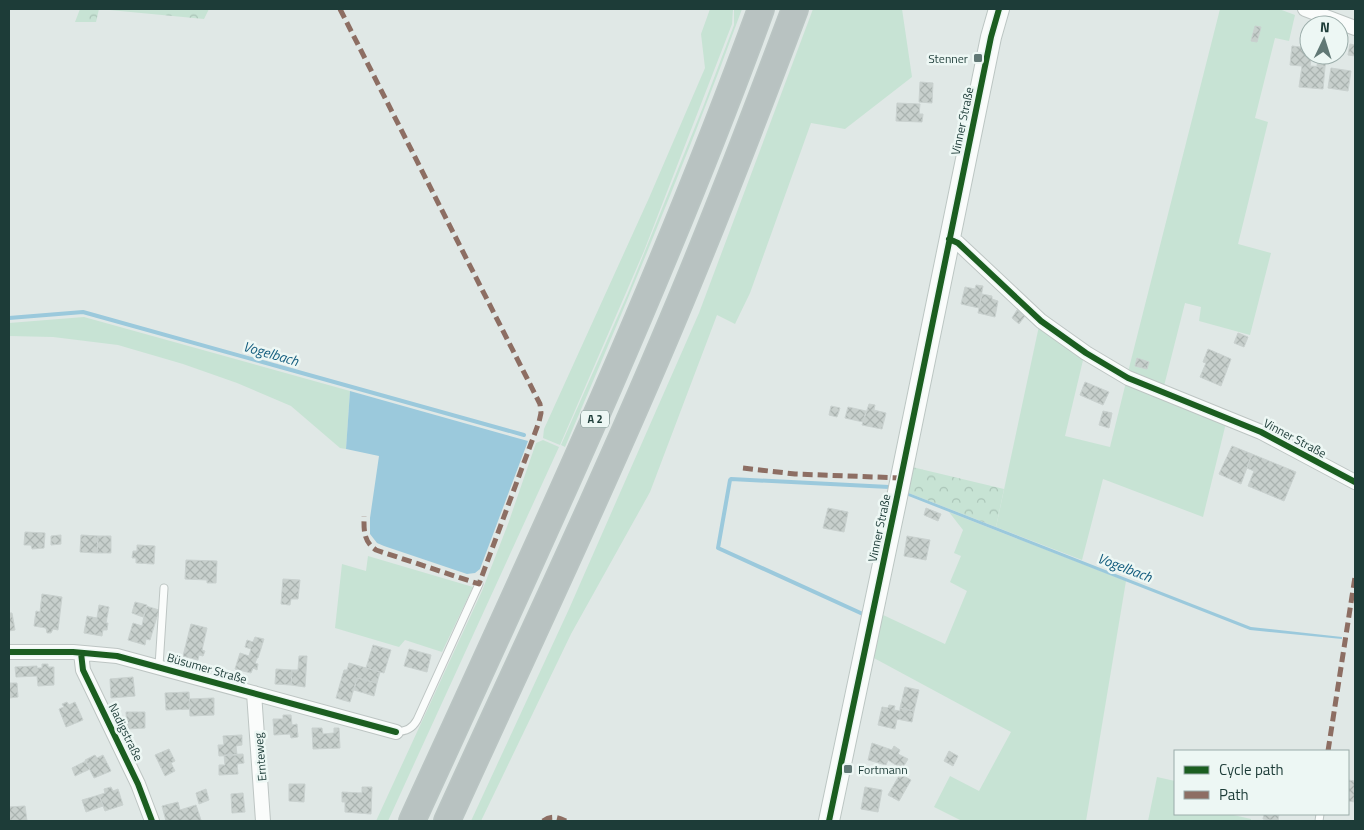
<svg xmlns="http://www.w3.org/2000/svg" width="1364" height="830" font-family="'Titillium Web',sans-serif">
	<defs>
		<pattern id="forest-crowns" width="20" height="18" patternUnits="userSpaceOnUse" patternTransform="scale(1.25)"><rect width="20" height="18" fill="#c7e3d4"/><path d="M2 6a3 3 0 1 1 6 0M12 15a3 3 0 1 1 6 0" fill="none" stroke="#aac4b7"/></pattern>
		<pattern id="building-cross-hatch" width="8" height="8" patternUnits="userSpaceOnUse" patternTransform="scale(1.25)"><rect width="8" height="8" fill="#c7cfcc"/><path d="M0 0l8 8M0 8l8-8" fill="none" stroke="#aab3b0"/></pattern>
	</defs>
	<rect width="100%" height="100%" fill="#e0e8e6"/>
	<path fill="#c7e3d4" d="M710,9H733L732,24L644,251L560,445L543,438L544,429L649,198L705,68L701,34Z
		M734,9H742C688,157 627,302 565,447L561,445L628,293L703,107L734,25Z
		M813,9H902L912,77L845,129L811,123L750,293L735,324L717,315L650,492L571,634L481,821H471L569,609L699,313Z
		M1220,9H1279L1295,15L1289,41L1275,38L1255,118L1268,122L1238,244L1271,253L1250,335L1199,321L1201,307L1185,303L1164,386L1128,372Z
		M84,317L350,391L346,449L340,448L291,406L237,383L183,364L118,345L53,337L9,336V323Z
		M1039,326L1084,356L1065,436L1110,447L1126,382L1226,423L1203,517L1103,479L1082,560L996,527Z
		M543,440L559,447L388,821H376L482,591L508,524L536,443Z
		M949,512L1126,581L1086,821H962L934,807L950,776L979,791L1011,732L872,657L881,614L945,644L967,591L950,582L961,556L954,553L963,530Z
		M368,556L473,587L442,652L405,640L399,647L335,628L342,564L366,571Z
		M1157,777L1175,781V814H1229L1251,819V821H1148Z"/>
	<path fill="url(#forest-crowns)" d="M80,9H209L204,19L99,9L96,22H75Z
		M912,467L1004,489L996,527L906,492Z"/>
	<path fill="#9bc9dc" d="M350,391L528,441L480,569L475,573L467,574L384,546L377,543L370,534V518L379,456L346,449Z
		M906,492L1251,627L1342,637V639L1250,630L906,495Z"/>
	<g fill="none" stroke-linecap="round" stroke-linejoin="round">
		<path stroke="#9bc9dc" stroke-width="4" d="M9,318L83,312L524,435
			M731,479L889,487
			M730,480L718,548L865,615"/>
	</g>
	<path fill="url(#building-cross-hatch)" stroke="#c9d1cf" d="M1255,26L1261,27L1257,42L1251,41Z
		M1350,44L1355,45V56L1348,55Z
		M1292,46L1309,48V55H1312L1310,66L1325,67L1323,89L1299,87L1302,66L1290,65Z
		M1318,59L1326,60L1325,67L1317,66Z
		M1331,68L1351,71L1348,91L1328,88Z
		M920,82L933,83L932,103L919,102Z
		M897,103L920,104L919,114H923L922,122L896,121Z
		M976,285L983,286L979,308L961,304L965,287L975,289Z
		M982,294L992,296V299L998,301L995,317L978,313Z
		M1017,310L1025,316L1019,324L1012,318Z
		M1238,333L1248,337L1244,347L1234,343Z
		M1208,349L1231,359L1221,386L1200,377L1206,363L1203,362Z
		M1137,358L1149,362L1147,369L1135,366Z
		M1085,382L1109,392L1103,405L1080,395Z
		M869,404L875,405L874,410L886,413L882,429L862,425Z
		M831,406L840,408L837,417L829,415Z
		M848,407L866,411L863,422L845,418Z
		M1103,411L1112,413L1109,428L1099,425Z
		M1232,446L1252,454L1241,484L1219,474Z
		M1252,454L1296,472L1284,501L1248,486L1254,471L1247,468Z
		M828,508L848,512L844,532L823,528Z
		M926,508L941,514L938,521L924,515Z
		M25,532L45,533L44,548L32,549L31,545H24Z
		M61,535V544L51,545V536Z
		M81,535L98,536L97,553L80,552Z
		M98,536H111V553H97Z
		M907,536L930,540L926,560L904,556Z
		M137,545L155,546L154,564L136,563V558H132L133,551H137Z
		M186,560L217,561L216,583H207V580L185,579Z
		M283,579L300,580L298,599H291L290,605L281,604Z
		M42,594L62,597L58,630L53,629L51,633H47L46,628L34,626L36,611L40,612Z
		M135,602L147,605L143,617L132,613Z
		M99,605L109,607L106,623H108L107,630H103L102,636L84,633L87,616L97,618Z
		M146,606L159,610L150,640L146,639L145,645L128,640L133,623L142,626Z
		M9,613H12L15,630L9,631Z
		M191,624L207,628L202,650L205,651L203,656L199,655L198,660L183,656Z
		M255,637L264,639L258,658H257L255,663L258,664L257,670L253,668L251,673L235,669L240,653L249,656L251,649L245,647L247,640L253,642Z
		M373,645L391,650L384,673L366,668Z
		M409,649L431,655L427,672L404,666Z
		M299,656H307L305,687L291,685L292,670H298Z
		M349,663L380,672L377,683L357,678L350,702L336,698L344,670H347Z
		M42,664H48V667H54V685L38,686L37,676L16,677L15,667L37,666V668H42Z
		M276,669L292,670L291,685L275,684Z
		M133,677L135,696L111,698L110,679Z
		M357,678L377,683L374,696L354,690Z
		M9,683H17L18,697L9,698Z
		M905,687L919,690L914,711L900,708Z
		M189,692L190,709L166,710L165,693Z
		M214,698V715L190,716L189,699Z
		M67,702L69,705L75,702L83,720L66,727L59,709L64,707L62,704Z
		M889,705L895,706L894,710L900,711V708L914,711L912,722L897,719L895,729L878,725L882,707L888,708Z
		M126,712H145V728L127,729Z
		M283,715H291L292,725L297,724L298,737L291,738L290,734L274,735L273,719H283Z
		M312,728H322L323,734L334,733V728H339L340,748L313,749Z
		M242,735V745L236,746L237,755L219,756L218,745H224L223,736Z
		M872,743L892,750L894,746L900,750L898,754L908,759L902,769L888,760L886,765L868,760Z
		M169,749L175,761L171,763L175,771L165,776L155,755Z
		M949,751L958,756L953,766L944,761Z
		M243,754L244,763L237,764L238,774L219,775V765H225L224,755Z
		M95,755L97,758L103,755L111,771L94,778L85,760Z
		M86,761L90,769L75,776L72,768Z
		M900,774L911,780L899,801L888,795Z
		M1348,780L1355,781V802L1348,801Z
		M289,784H305L304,802L289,801Z
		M111,787L113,791L118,789L123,805L105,811L99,795L105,793L104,789Z
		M362,787H372L371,814L345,812V802H342V792L362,793Z
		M865,787L882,790L878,812L861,809Z
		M206,789L209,800L199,804L196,793Z
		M243,793L245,812L232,813L231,794Z
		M99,795L103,806L86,812L82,800Z
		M178,802L180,810L196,805L201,820L196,821H166L162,806Z
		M25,806L27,821H10L9,807Z
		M1264,814H1279L1278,821L1263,819Z"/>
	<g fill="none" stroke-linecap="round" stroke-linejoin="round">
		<defs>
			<path id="lane" d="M159,666L164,588
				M396,732C406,731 412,729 417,720L479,584
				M1319,821L1320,814"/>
			<path id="street" d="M1305,9L1355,28
				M949,239L958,243L1041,321L1086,353L1128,378L1261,432L1355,482
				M9,652H73L117,656L396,732
				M81,653L83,670L138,784L152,821
				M254,693L263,821"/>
			<path id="secondary" d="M829,821L896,502L991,37L999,9"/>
			<path id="highway" d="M412,821C535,553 660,286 761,9
				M447,821C523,654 602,488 673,319C716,217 756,113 795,9"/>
		</defs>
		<use href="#lane" stroke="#bdc5c3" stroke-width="9"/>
		<use href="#street" stroke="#bdc5c3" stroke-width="16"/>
		<use href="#secondary" stroke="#bcc6c3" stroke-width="22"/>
		<use href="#highway" stroke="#bac5c3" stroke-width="28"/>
		<use href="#lane" stroke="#fafcfb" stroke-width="7"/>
		<use href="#street" stroke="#fafcfb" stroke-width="14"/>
		<use href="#secondary" stroke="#fafcfb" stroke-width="20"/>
		<use href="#highway" stroke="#b8c2c1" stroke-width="25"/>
		<path stroke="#8d6e63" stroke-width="5" stroke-dasharray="10 5" stroke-linecap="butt" d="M340,9L540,404L541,413L539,422L479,584L376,550C363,541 364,530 364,516
			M743,468L795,474L901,478
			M1328,751L1355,577
			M543,821C551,815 557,817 566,821"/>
		<defs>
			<path id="cycleway" d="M949,239L958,243L1041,321L1086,353L1128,378L1261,432L1355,482
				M9,652H73L117,656L396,732
				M81,653L83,670L138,784L152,821
				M829,821L896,502L991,37L999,9"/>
		</defs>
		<use href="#cycleway" stroke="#edf7f4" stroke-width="9"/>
		<use href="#cycleway" stroke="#1b5e20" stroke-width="6"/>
	</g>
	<g fill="#617875" stroke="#edf7f4" stroke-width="2">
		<rect x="973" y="53" width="10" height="10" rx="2.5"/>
		<rect x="843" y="764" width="10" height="10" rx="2.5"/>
	</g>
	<g text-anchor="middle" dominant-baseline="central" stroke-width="5" stroke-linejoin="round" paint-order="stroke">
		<rect fill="#edf7f4" stroke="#5b7470" stroke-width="1" x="581" y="410.5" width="28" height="17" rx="4"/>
		<g font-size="11" font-weight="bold" fill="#1d3c38">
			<text x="595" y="419">A 2</text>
		</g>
		<g font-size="12" fill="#1d3c38" stroke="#edf7f4" text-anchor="end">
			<text x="968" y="58">Stenner</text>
			<text x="858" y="769" text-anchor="start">Fortmann</text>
		</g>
		<g font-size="12" fill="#1d3c38" stroke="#edf7f4">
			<text transform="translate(962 121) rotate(-78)">Vinner Straße</text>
			<text transform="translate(1295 438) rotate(28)">Vinner Straße</text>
			<text transform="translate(879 528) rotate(-78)">Vinner Straße</text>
			<text transform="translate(207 668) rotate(16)">Büsumer Straße</text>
			<text transform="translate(126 732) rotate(64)">Nadigstraße</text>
			<text transform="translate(260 757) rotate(-95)">Ernteweg</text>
		</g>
		<g font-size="14" font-style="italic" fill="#115b7d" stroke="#edf7f4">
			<text transform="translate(271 353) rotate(16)">Vogelbach</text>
			<text transform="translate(1125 567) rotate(21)">Vogelbach</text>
		</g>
	</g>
	<rect width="1364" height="830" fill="none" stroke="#1d3c38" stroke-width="20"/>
	<rect x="1174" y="750" width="175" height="65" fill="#edf7f4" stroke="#9aaca9"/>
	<rect x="1184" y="766" width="25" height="8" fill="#1b5e20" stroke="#9aaca9"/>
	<text x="1219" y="775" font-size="15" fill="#1d3c38">Cycle path</text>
	<rect x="1184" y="791" width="25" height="8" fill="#8d6e63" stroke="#9aaca9"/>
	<text x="1219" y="800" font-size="15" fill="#1d3c38">Path</text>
	<g transform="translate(1324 40) rotate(4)"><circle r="24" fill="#edf7f4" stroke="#9aaca9"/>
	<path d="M0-4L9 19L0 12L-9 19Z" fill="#617875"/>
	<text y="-8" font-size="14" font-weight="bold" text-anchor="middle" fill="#1d3c38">N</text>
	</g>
</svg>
